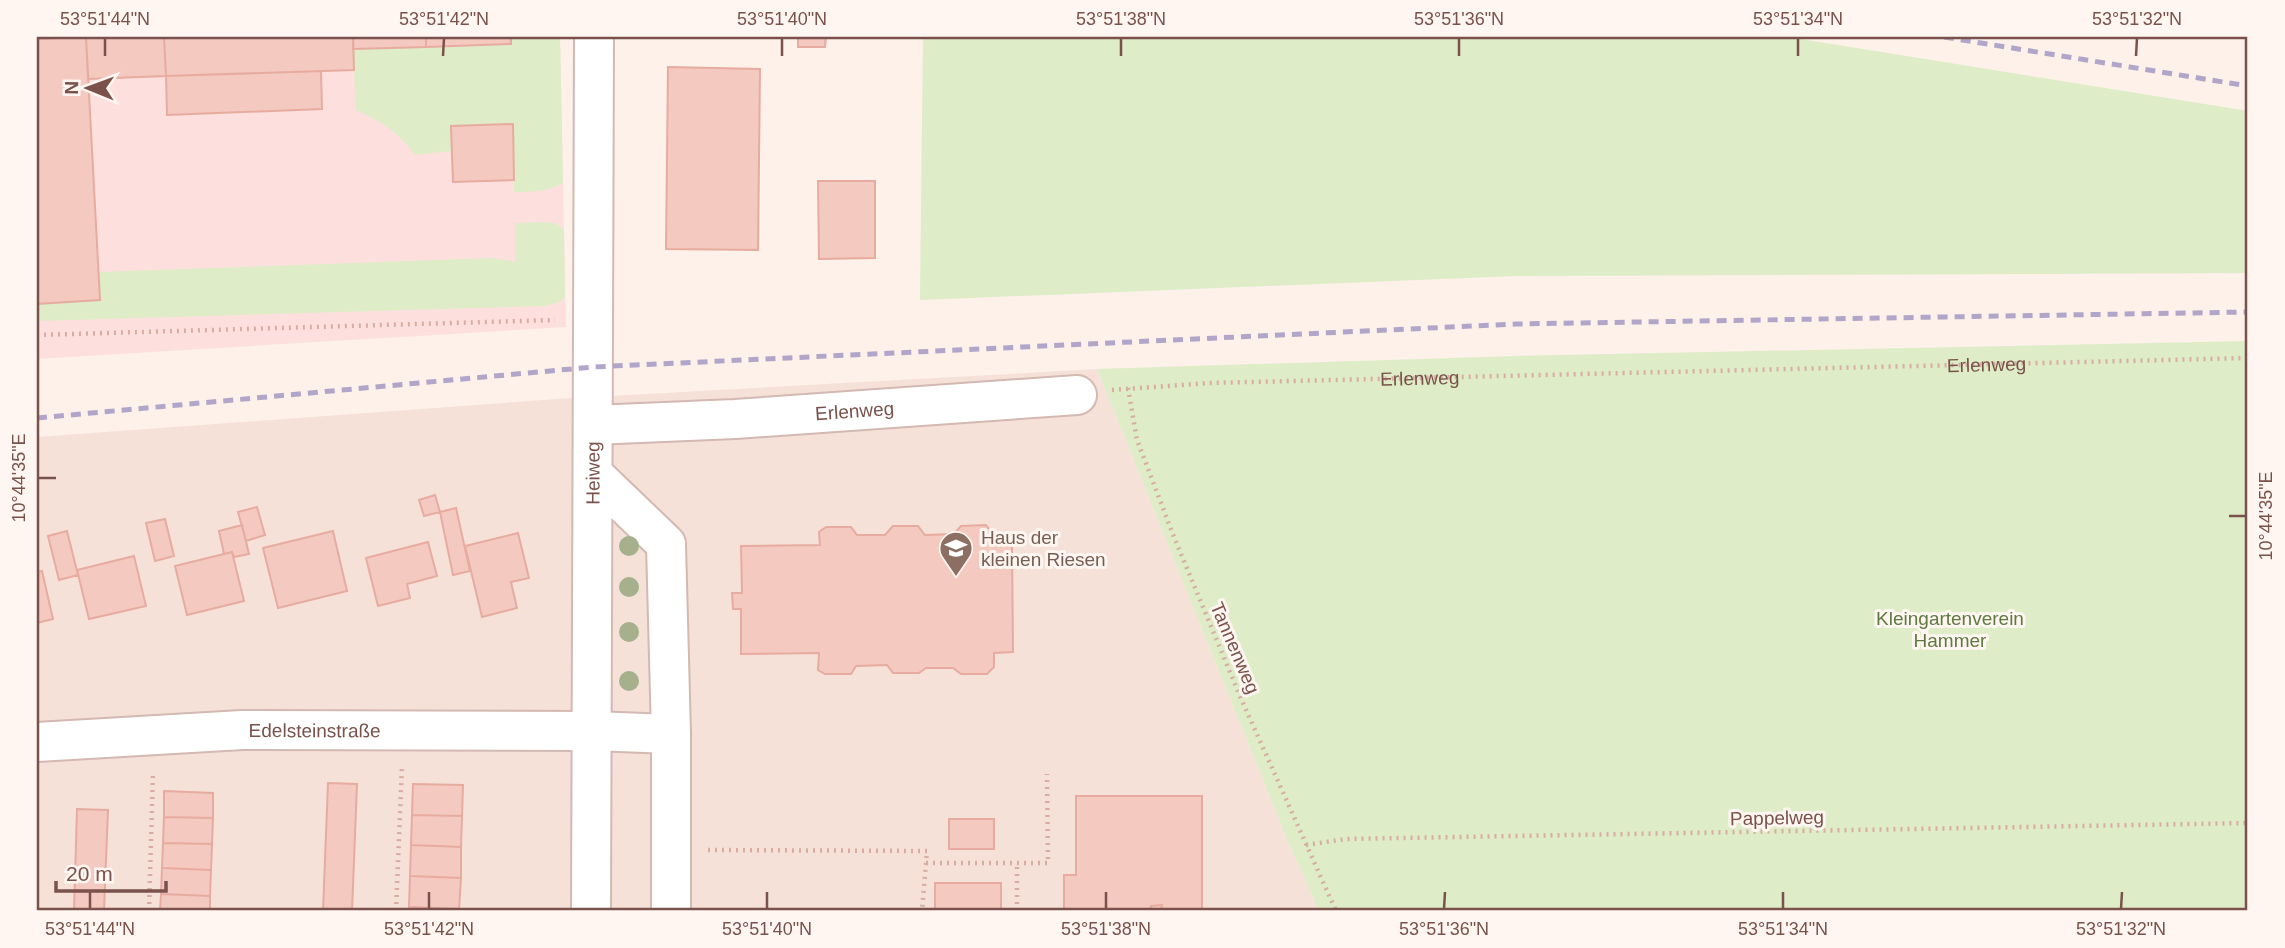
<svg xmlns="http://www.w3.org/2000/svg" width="2285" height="948" font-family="Helvetica,sans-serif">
	<rect width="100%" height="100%" fill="#fdf1ea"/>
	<path fill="#f5e1d8" d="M1097,369L1288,842L1319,911H37V437L557,399Z"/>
	<path fill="#fde0de" d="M37,37H560L566,327L37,359Z"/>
	<path fill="#deecc7" d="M511,37H560L563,183C547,192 532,192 514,192L512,124L451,126V151L415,155C397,131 382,122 356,110L353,49L511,44Z
		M923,37H1788L2248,111V273L1516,276L920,300Z
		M539,222L555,223L564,230L565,297L559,302L546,306L37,321V304L100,300L99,272L493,258L515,262V223Z
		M2248,341V911H1319L1288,842L1097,369L1516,356Z"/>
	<path fill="#f4c9c0" stroke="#e7aba0" stroke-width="2" d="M86,37L100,300L37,304V39Z
		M86,37H164L166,76L88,79Z
		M164,37H353L354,70L166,76Z
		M353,37H426V47L353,49Z
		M426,37H511V44L426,47Z
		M798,37H826L825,47H798Z
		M668,67L760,69L758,250L666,249Z
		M321,71L322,109L167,115L166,76Z
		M513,124L514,180L453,182L451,126Z
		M818,181H875V258L819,259Z
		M435,495L440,512L424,516L419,500Z
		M257,507L265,535L246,541L238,512Z
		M456,508L470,571L453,575L440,512Z
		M165,519L174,556L155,561L146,523Z
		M242,525L249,554L234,557L232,552L224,554L219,531Z
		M986,525L993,534V546H1012L1013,652L994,653V667L987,674H961L953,668H926L919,673H893L887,665L856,666L851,674H825L818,670L819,653L741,654V609H733L732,593H742L741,546L820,545L819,532L826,527H851L857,535H885L893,526H918L925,535L954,534L961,526Z
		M67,531L78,575L59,580L48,536Z
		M333,531L347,591L278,608L263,548Z
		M518,533L529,578L511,582L517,608L482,617L465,546Z
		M428,542L437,576L407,584L410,598L378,606L366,558Z
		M232,552L244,601L187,615L175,566Z
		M134,556L146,606L89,619L77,570Z
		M42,571L53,619L37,623V572Z
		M328,783L357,784L352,911H323Z
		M413,784L463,785L462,816L412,815Z
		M164,791L213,793V818L164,817Z
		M1076,796H1202V911H1161L1162,905L1151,906L1150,911H1064V875H1076Z
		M77,809L108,810L104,911H74Z
		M412,815L462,816L461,847L411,845Z
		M164,817L213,818L212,844L163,843Z
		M949,819H994V849H949Z
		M163,843L212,844L211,870L162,868Z
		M411,845L461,847V878L410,876Z
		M162,868L211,870L210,896L161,894Z
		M410,876L461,878L459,909L409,907Z
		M935,883H1001V911H935Z
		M161,894L210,896V911H160Z
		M1162,905L1161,911H1150L1151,906Z
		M409,907L459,909V911H409Z"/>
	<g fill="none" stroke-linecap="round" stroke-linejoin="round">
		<defs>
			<g id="minor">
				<path id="s2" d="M593,425L735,419L1077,395"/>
				<path d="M593,474L666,544L671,734"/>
				<path id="s3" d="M37,742L242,730L593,731L671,734V911"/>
				<path id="s4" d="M591,911L594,37"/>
			</g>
		</defs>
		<use href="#minor" stroke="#d3b9b1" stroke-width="42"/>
		<g stroke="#d9aca3" stroke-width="4.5" stroke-dasharray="2 5" stroke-linecap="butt">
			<path d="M37,335L555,320"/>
			<path d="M1128,388L1137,440L1174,537L1239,694L1336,911"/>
			<path id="s1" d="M1112,390L1208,383L2248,358"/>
			<path d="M1306,845L1346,839L2248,823"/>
			<path d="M708,850L927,851L922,911"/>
			<path d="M926,863H1048L1047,774"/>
			<path d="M149,911L153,772"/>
			<path d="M396,911L402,766"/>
			<path d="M1017,911V864"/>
		</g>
		<use href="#minor" stroke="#fff" stroke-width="38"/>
		<path stroke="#b1a6c9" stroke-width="5" stroke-dasharray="10 7" stroke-linecap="butt" d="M1944,37L2248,86
			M37,418L593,367L1516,324L2248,312"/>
	</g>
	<g fill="#a6b08c">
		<circle cx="629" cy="546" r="10"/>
		<circle cx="629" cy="587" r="10"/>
		<circle cx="629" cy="632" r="10"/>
		<circle cx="629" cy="681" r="10"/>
	</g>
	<path fill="none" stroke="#7a524b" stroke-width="2.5" d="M105,56V38M443,56L444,38M782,56V38M1121,56V38M1459,56V38M1798,56V38M2136,56L2137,38M38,478H56M2229,516H2246M90,909V892M429,909V892M767,909V892M1106,909V892M1444,909L1445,892M1783,909V892M2121,909L2122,892"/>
	<defs>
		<symbol id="school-pin" viewBox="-11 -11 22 30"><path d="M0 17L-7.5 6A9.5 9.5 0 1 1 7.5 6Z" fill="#8d6e63" stroke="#fff6f1"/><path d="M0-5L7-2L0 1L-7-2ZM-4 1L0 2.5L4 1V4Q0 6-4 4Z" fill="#fff"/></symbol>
	</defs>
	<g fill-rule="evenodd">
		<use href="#school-pin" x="937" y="529" width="38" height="52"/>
	</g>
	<g text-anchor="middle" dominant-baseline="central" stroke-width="6" stroke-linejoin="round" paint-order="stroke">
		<g font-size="19" fill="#7a524b" stroke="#fff6f1">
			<text stroke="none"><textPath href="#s1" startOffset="875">Erlenweg</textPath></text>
			<text stroke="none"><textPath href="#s1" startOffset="308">Erlenweg</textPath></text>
			<text stroke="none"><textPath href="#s2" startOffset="262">Erlenweg</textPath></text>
			<text stroke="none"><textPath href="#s4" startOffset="438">Heiweg</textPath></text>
			<text transform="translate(1235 648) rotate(67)">Tannenweg</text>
			<text stroke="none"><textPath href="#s3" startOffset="278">Edelsteinstraße</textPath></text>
			<text transform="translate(1777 818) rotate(-1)">Pappelweg</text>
		</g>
		<g font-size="19" fill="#785e54" stroke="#fff6f1" text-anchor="start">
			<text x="981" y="537">Haus der<tspan x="981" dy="22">kleinen Riesen</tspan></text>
		</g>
		<g font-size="19" fill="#5e7a40" stroke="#fff6f1">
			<text x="1950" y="618">Kleingartenverein<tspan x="1950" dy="22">Hammer</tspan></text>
		</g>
	</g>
	<rect width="2285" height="948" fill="none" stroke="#fff6f1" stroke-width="77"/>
	<g transform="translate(88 88) rotate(271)" stroke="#fff6f1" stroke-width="5" paint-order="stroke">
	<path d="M0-5L12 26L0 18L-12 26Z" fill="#7a524b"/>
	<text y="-10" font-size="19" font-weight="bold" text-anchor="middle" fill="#7a524b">N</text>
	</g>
	<path d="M56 881v10h110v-10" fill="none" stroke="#7a524b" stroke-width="3.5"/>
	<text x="66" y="881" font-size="21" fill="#7a524b" stroke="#fff6f1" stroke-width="5" paint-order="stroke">20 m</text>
	<rect x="38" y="38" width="2208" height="871" fill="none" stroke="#7a524b" stroke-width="2.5"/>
	<g font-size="18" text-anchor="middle" fill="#7a524b">
		<text x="105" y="25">53°51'44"N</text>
		<text x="444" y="25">53°51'42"N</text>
		<text x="782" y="25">53°51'40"N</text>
		<text x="1121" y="25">53°51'38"N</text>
		<text x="1459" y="25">53°51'36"N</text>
		<text x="1798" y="25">53°51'34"N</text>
		<text x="2137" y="25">53°51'32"N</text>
		<text transform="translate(19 478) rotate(-90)" y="6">10°44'35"E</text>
		<text transform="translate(2266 516) rotate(-90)" y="6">10°44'35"E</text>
		<text x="90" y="935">53°51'44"N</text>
		<text x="429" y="935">53°51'42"N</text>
		<text x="767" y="935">53°51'40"N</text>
		<text x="1106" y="935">53°51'38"N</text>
		<text x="1444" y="935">53°51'36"N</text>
		<text x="1783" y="935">53°51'34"N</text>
		<text x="2121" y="935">53°51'32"N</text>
	</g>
</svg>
